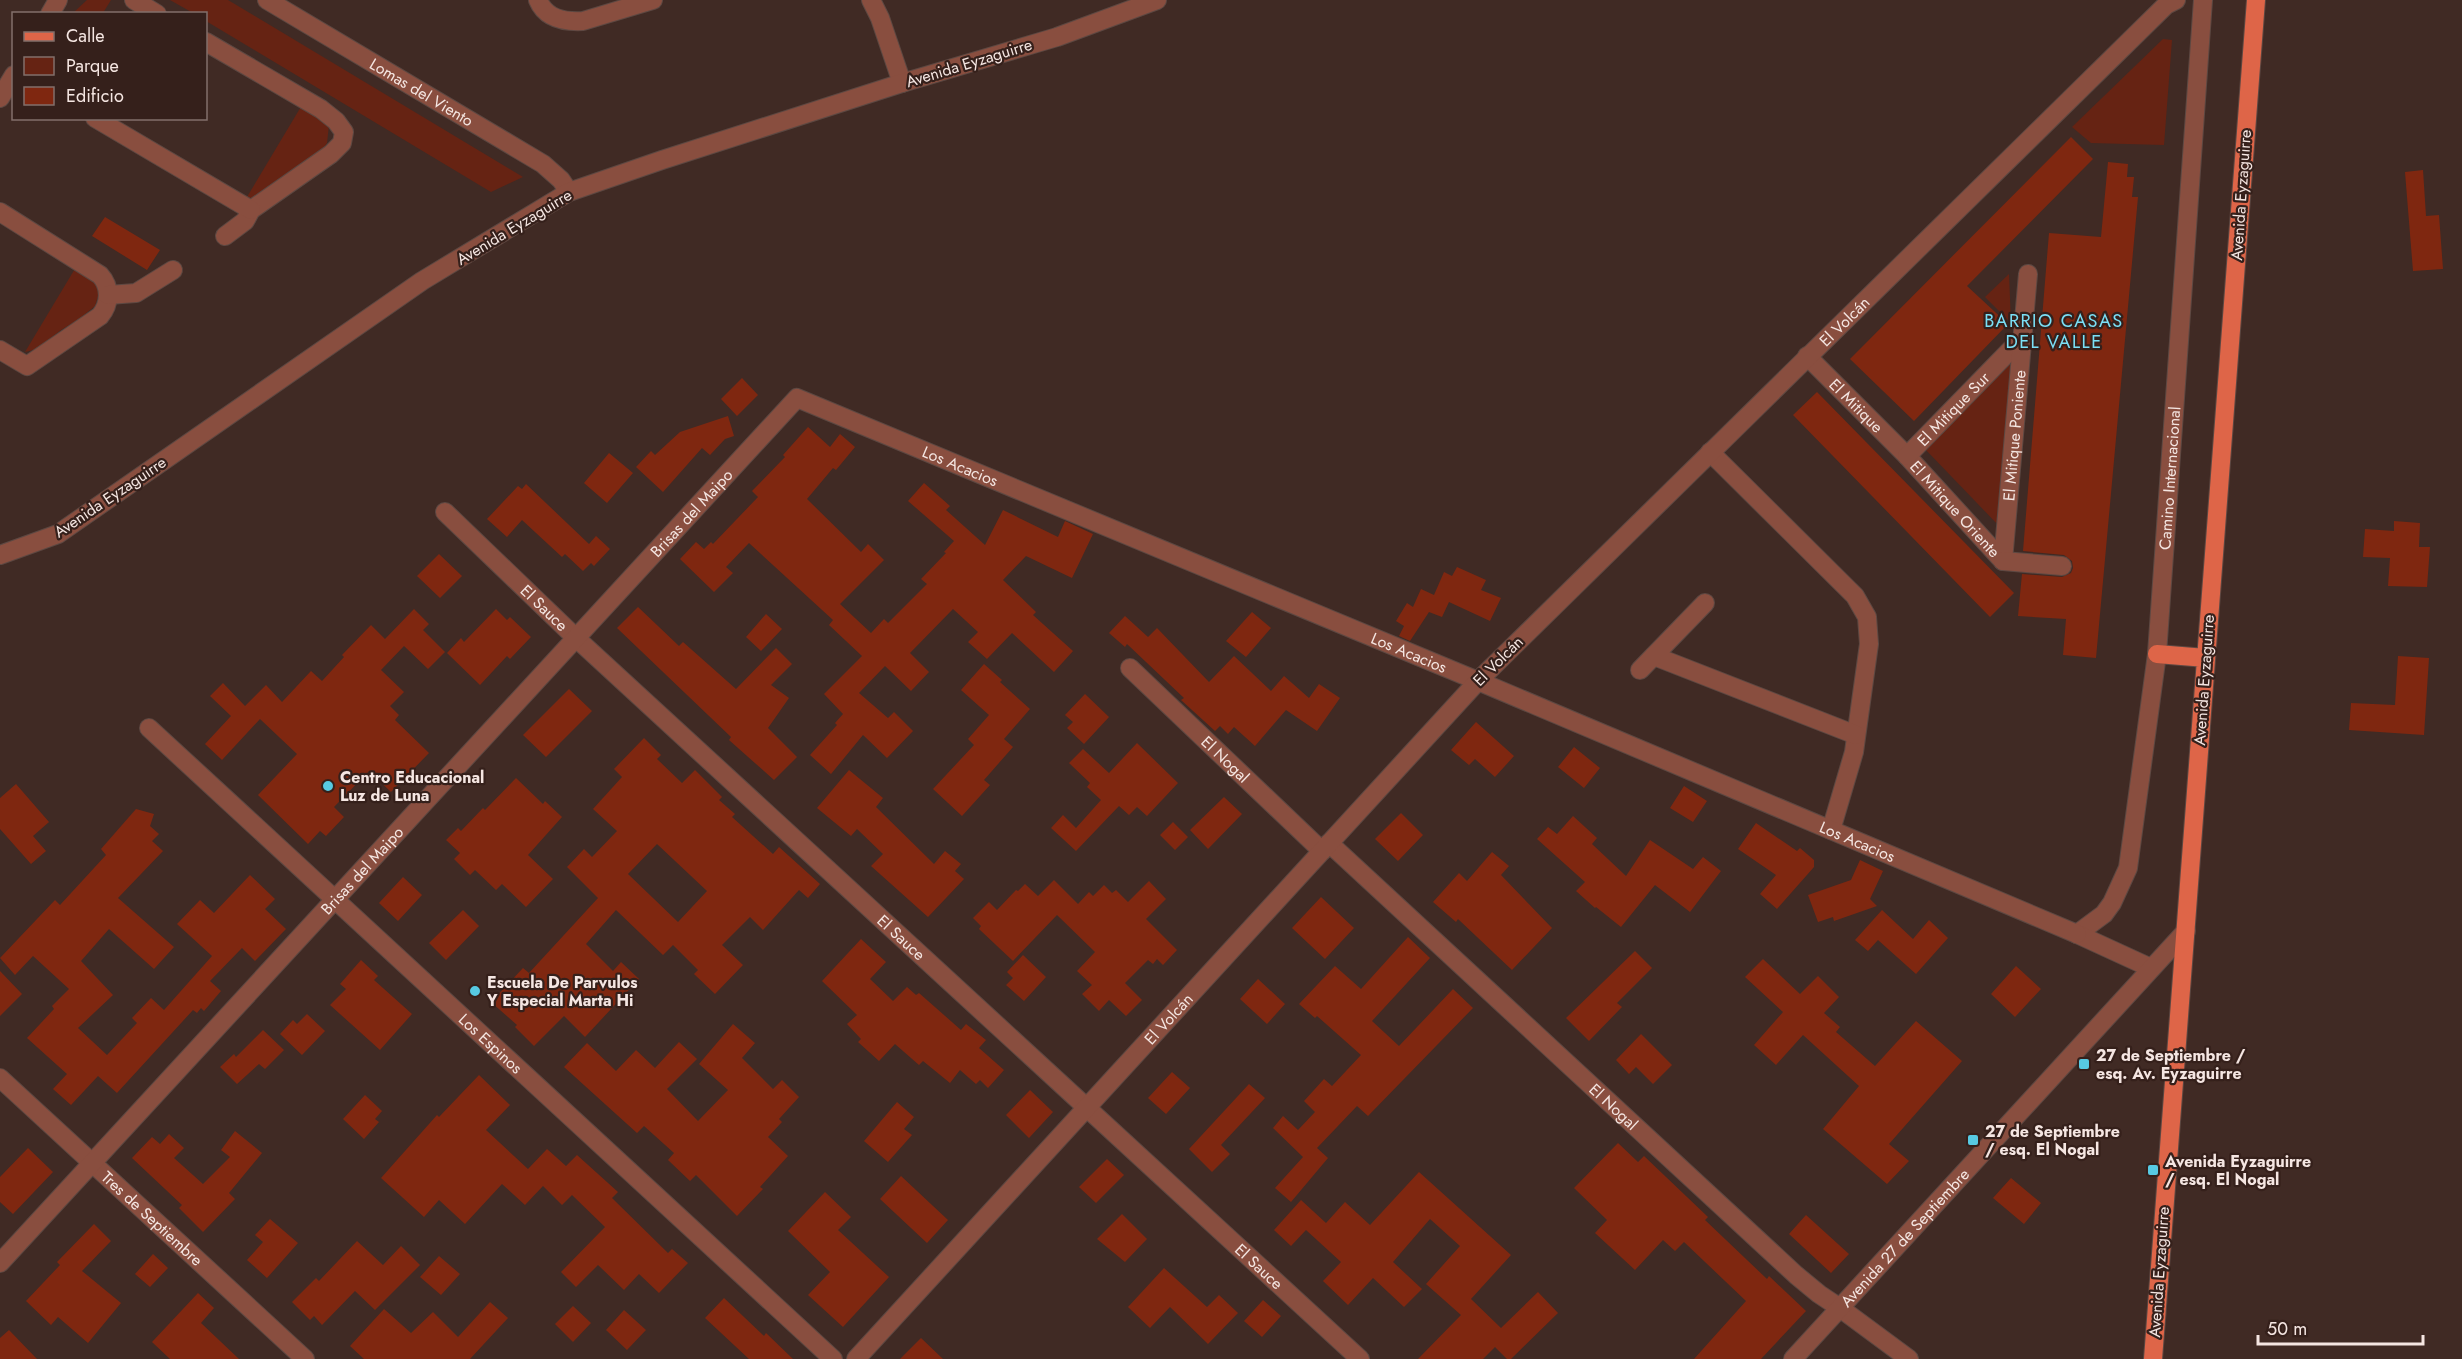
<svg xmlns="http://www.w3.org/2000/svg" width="2462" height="1359" font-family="Jost,sans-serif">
	<rect width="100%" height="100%" fill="#402a24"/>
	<path fill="#662313" d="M87,0H111L103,13H73Z
		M170,0H228L523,177L491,192L206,21V14L193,13Z
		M2163,39L2172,40L2164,145L2091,143L2072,127Z
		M302,105L329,125L327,143L323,149L253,199L247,197Z
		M76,267L91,277L100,290L95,306L78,320L61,330L37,349L25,352Z
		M2009,274L2011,323L1985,297Z
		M2015,358L2001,528L1925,449Z"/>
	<path fill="#7f2710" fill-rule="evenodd" d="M2071,137L2093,159L1967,286L2008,324L1914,421L1850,359Z
		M2108,162L2128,164L2127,177H2134L2132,197H2138L2096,658L2063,655L2066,619L2018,616L2022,574L2062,577L2071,573L2073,568L2072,561L2064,555L2023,551L2049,233L2101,237Z
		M2423,170L2426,216L2439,215L2443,269L2413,271L2405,172Z
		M105,217L160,250L147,270L92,236Z
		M742,378L758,395L737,416L721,399Z
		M1817,392L2014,593L1990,617L1793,415Z
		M728,416L734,436L725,439L710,455L702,448L663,492L636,467L651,451L655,455L680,432Z
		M808,427L830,447L840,434L855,447L836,470L833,468L807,499L861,552L868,544L884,560L840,604L871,633L884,619L888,623L927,584L921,579L946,553L944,552L954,541L908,501L924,483L950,506L946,510L985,545L1003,510L1058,537L1065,521L1093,534L1072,578L1026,556L1003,580L1036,612L1033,615L1073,651L1054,672L1012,633L987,659L968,642L978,632L953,609L910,653L929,672L911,691L885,666L859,693L888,718L894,712L913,731L887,758L863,735L831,774L810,755L837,725L835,723L843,714L824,694L862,656L829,625L833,620L749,543L726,567L733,573L714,592L680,559L696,542L704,549L711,542L713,544L758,497L752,491L785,457L783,455Z
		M609,453L633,473L607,503L584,483Z
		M526,484L589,544L596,536L610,549L594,566L591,563L583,571L565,554L562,557L522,520L507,537L487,519L518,486L522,489Z
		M2394,521L2420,523L2419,547H2430L2427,587L2388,586L2390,558L2363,557L2365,529L2394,531Z
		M439,554L462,576L440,598L417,576Z
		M1457,567L1486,580L1481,590L1501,598L1490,621L1449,602L1442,617L1429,612L1410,641L1399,636L1404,626L1396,621L1407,603L1413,607L1421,589L1434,595L1444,572L1452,576Z
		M638,607L679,646L683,642L736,689L776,648L792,664L771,685L789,698L768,728L797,757L774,780L729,740L731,737L617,628Z
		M414,609L429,624L423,630L445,652L428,669L404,646L381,670L404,692L390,706L399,715L395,720L429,753L391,792L369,771L334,807L344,817L326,836L320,831L308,844L258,795L297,754L260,719L222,760L205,744L231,716L210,696L223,683L245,706L266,685L282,702L311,671L322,681L344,657L342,655L371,625L385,639Z
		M496,609L507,620L510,617L531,637L510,659L507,656L480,685L447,653L461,638L464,642Z
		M1252,612L1271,628L1246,657L1226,641Z
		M766,614L782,629L761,651L746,637Z
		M1125,616L1148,637L1157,628L1209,682L1234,656L1271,691L1284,676L1309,698L1319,684L1340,698L1317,731L1286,710L1255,746L1234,727L1228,734L1220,726L1215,731L1181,700L1184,698L1127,644L1125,647L1109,633Z
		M2398,656L2429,658L2424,735L2349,730L2351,703L2395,705Z
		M984,664L1002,680L1000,682L1030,709L1004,739L1013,747L984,780L990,785L962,816L933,789L974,745L968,739L989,715L961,690Z
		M569,689L592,711L546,757L523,735Z
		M1085,694L1109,717L1084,744L1067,728L1073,722L1065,715Z
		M1476,722L1514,756L1495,777L1475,759L1469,765L1451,750Z
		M644,738L661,755L657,759L682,783L695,770L722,797L719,800L735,814L732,817L773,854L779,847L820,884L808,898L799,890L763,930L750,917L722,945L743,965L715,994L694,974L698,970L673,945L663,955L616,910L586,944L613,971L621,962L639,979L585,1037L564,1016L534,1046L515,1027L517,1025L491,1002L523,968L529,973L598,898L567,867L584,849L592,857L617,831L593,809L622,777L614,769ZM657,844L707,891L678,922L628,874Z
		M1137,743L1178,783L1147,816L1137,807L1129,815L1119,806L1076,851L1051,828L1063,815L1076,828L1101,800L1087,787L1090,783L1069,763L1083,749L1109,773Z
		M1574,747L1600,768L1584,788L1558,767Z
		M849,770L883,798L876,807L934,864L945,851L961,864L955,871L964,879L928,917L871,866L883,854L857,829L851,836L817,808Z
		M516,778L543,804L545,801L562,817L528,855L553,879L526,907L502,884L496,890L475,870L470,875L454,859L460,853L446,840L458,828L461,831L483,808L485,810Z
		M16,784L49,822L33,836L46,851L31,864L0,829V798Z
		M1684,786L1707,801L1693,822L1670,808Z
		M1224,797L1242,814L1208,849L1190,830Z
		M136,809L154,814L150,826L159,834L152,841L163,851L118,898L174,947L154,969L109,929L81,961L113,995L78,1028L107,1055L137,1023L132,1018L151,998L164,1010L212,956L177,924L200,900L214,913L250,875L275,899L265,909L286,929L255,961L242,948L210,981L221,991L204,1011L201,1008L197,1013L193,1010L117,1093L98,1076L71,1105L53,1089L67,1074L27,1038L54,1009L52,1006L69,989L33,956L15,975L0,958L55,900L60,905L106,855L101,849Z
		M1401,813L1423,835L1398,861L1375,839Z
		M1573,816L1597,838L1592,844L1626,876L1650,840L1693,869L1703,857L1721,871L1690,912L1655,885L1621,927L1596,907L1595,908L1576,891L1585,882L1537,839L1548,827L1557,834Z
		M1173,822L1188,837L1175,850L1160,835Z
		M1756,823L1797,851L1800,848L1814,860V867L1777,909L1760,894L1776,875L1738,849Z
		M1492,852L1509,866L1501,875L1552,928L1512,970L1458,919L1456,922L1433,902L1459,873L1467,881Z
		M1860,860L1883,871L1870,899L1877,906L1834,921L1833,917L1818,922L1808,895L1851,880Z
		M403,877L422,895L398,921L379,903Z
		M1054,880L1078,904L1089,892L1093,896L1104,885L1112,893L1116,890L1128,902L1149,881L1166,899L1146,919L1177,950L1163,965L1157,959L1153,964L1148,960L1125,983L1142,1000L1126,1016L1109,1000L1099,1011L1082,994L1092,985L1077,971L1095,952L1057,915L1013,961L979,929L981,926L973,918L989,902L997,910L1016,890L1018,891L1025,884L1038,896Z
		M1321,897L1354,928L1325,959L1292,928Z
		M463,910L479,926L446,960L429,943Z
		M1882,910L1913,939L1929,920L1948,938L1916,974L1878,940L1868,951L1855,940Z
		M1408,937L1430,958L1372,1021L1399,1046L1453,989L1473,1008L1368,1116L1357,1106L1317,1148L1328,1158L1291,1202L1275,1188L1303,1157L1273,1128L1283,1116L1298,1130L1315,1112L1304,1101L1324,1079L1332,1086L1361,1055L1317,1016L1315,1018L1299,1004L1335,966L1361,989Z
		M861,939L886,962L870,979L893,1001L907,987L916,995L919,993L961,1030L966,1024L986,1040L979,1048L1004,1070L988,1088L980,1080L976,1084L960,1070L950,1083L923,1061L919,1065L895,1044L879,1061L858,1042L861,1039L847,1024L857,1015L822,981Z
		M1635,951L1652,968L1617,1003L1622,1007L1589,1041L1566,1018Z
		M1023,955L1046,977L1024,1001L1006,985L1013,978L1007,972Z
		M1763,959L1800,994L1818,976L1839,997L1824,1013L1840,1027L1836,1032L1875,1066L1916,1021L1962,1061L1889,1144L1909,1161L1887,1184L1823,1129L1859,1086L1803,1035L1776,1065L1754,1045L1783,1012L1745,977Z
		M361,960L378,976L374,980L412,1014L380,1050L330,1005L346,989L340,984Z
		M2016,966L2041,989L2015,1017L1991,994Z
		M0,971L22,994L0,1016Z
		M1258,979L1285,1004L1267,1024L1240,999Z
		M307,1014L325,1031L302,1055L280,1034L293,1020L297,1024Z
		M733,1024L755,1043L742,1058L773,1089L782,1080L799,1097L779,1119L782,1122L768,1137L788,1156L760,1187L763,1189L737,1216L696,1175L690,1181L668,1160L674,1153L644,1126L637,1133L564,1067L587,1043L616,1071L636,1050L655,1068L679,1042L697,1059L667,1089L698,1121L728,1090L699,1064Z
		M263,1030L284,1050L265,1069L259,1064L237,1084L220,1067L234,1054L236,1057Z
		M1641,1034L1672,1065L1653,1084L1636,1067L1629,1074L1616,1060Z
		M1172,1072L1190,1088L1166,1114L1148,1098Z
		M479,1075L510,1105L486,1130L528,1169L547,1149L566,1166L577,1155L618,1192L612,1198L668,1253L672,1249L688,1263L659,1293L639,1274L624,1290L598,1265L576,1287L561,1272L605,1227L572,1195L562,1205L543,1186L525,1205L502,1184L465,1224L439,1200L424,1217L381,1178L437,1115L439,1117Z
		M1249,1084L1265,1098L1221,1145L1230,1154L1212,1172L1189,1149Z
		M1030,1090L1053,1112L1029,1138L1006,1115Z
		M365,1095L382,1111L375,1119L379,1122L364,1139L343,1119Z
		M897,1102L914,1117L904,1129L912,1135L888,1162L864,1141Z
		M235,1131L262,1153L229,1193L235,1199L203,1232L179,1208L182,1205L132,1158L152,1137L160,1144L169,1134L184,1148L174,1158L203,1184L230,1157L221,1150Z
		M1618,1143L1638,1162L1644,1156L1708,1217L1705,1220L1767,1279L1769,1276L1806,1311L1761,1359H1694L1746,1301L1684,1242L1675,1251L1663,1240L1635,1270L1595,1233L1607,1220L1574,1188Z
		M28,1148L53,1172L13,1214L0,1202V1177Z
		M1107,1159L1124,1175L1096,1203L1079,1187Z
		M1419,1172L1511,1255L1471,1299L1501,1328L1538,1292L1558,1313L1511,1359H1507L1495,1347L1483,1359H1418L1461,1315L1426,1284L1460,1246L1430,1219L1393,1262L1422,1289L1404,1307L1373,1278L1348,1305L1323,1281L1341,1262L1306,1230L1291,1246L1274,1230L1301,1200L1326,1223L1345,1202L1370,1225Z
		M901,1176L948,1220L927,1243L880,1199Z
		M2011,1178L2041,1203L2024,1224L1993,1198Z
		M825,1192L851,1217L838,1230L889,1277L843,1327L808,1295L830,1272L788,1231Z
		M1122,1214L1147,1239L1125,1262L1097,1239Z
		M1806,1215L1849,1254L1831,1273L1789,1234Z
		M270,1219L298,1243L267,1278L247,1260L263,1242L255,1235Z
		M94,1224L111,1241L82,1271L121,1303L88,1343L58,1317L51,1325L26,1301L60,1265L57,1262Z
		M357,1241L383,1265L401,1246L420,1265L375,1310L355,1291L322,1325L314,1316L310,1320L292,1302L316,1278L319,1281Z
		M153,1254L168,1268L150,1287L135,1274Z
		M439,1256L460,1274L441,1295L420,1277Z
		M1164,1268L1207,1307L1219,1295L1238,1313L1208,1344L1170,1307L1150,1328L1128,1307Z
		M198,1293L214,1308L201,1323L239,1359H170L152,1342Z
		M724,1298L764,1336L766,1333L793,1359H749L705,1318Z
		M1263,1300L1281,1316L1262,1337L1244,1321Z
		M490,1302L508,1318L470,1359H364L350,1346L384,1309L411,1333L433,1312L458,1337Z
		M573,1306L591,1323L573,1342L555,1324Z
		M624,1310L646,1330L627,1350L606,1330Z
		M9,1330L37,1359H0V1338Z
		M921,1338L943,1359H900Z"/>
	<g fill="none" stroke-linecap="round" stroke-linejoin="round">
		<defs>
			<g id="minor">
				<path d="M134,0L157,14"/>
				<path id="s1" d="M267,0L543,164L561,180L569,192"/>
				<path d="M538,0C546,19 564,22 583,21L653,0"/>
				<path d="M871,0L880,18L902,83"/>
				<path d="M50,14L58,0"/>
				<path d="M206,42L321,109L336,121L344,132L342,143L331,154L251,210L245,221L225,236"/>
				<path d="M0,98L14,75"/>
				<path d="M95,118L251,210"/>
				<path d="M0,212L100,275C111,287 110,304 100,316L27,366L0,350"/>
				<path d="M108,295L136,293L173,270"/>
				<path id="s2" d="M1807,356L1907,456L2003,561"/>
				<path d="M1710,452L1855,596L1867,617L1869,644L1854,752L1831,830"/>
				<path id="s3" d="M1907,456L2024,336"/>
				<path id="s4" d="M445,512L576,638L1360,1359"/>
				<path d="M0,555L58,534L422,281L569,192L662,160L902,83L1057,37L1157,0"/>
				<path id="s5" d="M2003,561L2028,274"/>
				<path d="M2003,561L2062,566"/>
				<path d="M1654,656L1856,735"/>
				<path id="s6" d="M1130,668L1322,851"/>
				<path d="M1640,670L1705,603"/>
				<path id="s7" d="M149,728L833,1359"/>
				<path id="s8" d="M1329,843L1796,1275L1819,1294L1840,1308"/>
				<path id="s9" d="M2077,934L2104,914L2112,903L2128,868L2157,654L2203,0"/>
				<path d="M2077,934L2151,968"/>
				<path id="s10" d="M0,1078L305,1359"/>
				<path id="s11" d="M0,1263L797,398L1478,681L2166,5L2176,0"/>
			</g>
			<g id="tertiary">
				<path d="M1840,1308L1909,1359"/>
				<path id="s12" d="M856,1359L1478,681L2077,934"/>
				<path id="s13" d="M1793,1359L2186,931"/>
			</g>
			<path id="primary" d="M2157,654L2206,658
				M2153,1359L2256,0"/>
		</defs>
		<use href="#minor" stroke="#5d4842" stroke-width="20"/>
		<use href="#tertiary" stroke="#5d4842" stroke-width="20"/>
		<use href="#primary" stroke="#5d4842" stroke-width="20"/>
		<use href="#minor" stroke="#894e3f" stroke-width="18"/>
		<use href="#tertiary" stroke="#894e3f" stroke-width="18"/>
		<use href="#primary" stroke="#de6548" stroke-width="18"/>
	</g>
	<g fill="#57c9e2" stroke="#35201b" stroke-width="2">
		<circle cx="328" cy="786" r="6"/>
		<circle cx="475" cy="991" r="6"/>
		<rect x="2078" y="1058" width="12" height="12" rx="3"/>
		<rect x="1967" y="1134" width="12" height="12" rx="3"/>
		<rect x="2147" y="1164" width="12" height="12" rx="3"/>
	</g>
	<g text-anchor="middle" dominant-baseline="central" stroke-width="4.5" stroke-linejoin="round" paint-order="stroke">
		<g font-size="16" fill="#f5e6e2" stroke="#35201b">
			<text transform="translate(969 63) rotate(-17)">Avenida Eyzaguirre</text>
			<text stroke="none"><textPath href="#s1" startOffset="180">Lomas del Viento</textPath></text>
			<text transform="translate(2241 195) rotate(-86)">Avenida Eyzaguirre</text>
			<text transform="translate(514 227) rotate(-31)">Avenida Eyzaguirre</text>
			<text stroke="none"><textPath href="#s11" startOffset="2427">El Volcán</textPath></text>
			<text stroke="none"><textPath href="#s2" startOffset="70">El Mitique</textPath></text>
			<text stroke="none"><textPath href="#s3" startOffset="66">El Mitique Sur</textPath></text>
			<text stroke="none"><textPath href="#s5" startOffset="126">El Mitique Poniente</textPath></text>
			<text stroke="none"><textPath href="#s11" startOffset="1353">Los Acacios</textPath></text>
			<text stroke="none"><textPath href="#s9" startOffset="478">Camino Internacional</textPath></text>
			<text transform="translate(110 497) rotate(-34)">Avenida Eyzaguirre</text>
			<text stroke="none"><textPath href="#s2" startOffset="213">El Mitique Oriente</textPath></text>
			<text stroke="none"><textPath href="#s11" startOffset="1020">Brisas del Maipo</textPath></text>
			<text stroke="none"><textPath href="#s4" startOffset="138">El Sauce</textPath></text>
			<text stroke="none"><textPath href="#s11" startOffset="1839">Los Acacios</textPath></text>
			<text transform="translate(1498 661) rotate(-45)">El Volcán</text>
			<text transform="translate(2204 680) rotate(-86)">Avenida Eyzaguirre</text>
			<text stroke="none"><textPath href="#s6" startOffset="132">El Nogal</textPath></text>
			<text stroke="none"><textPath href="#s12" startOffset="1332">Los Acacios</textPath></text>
			<text stroke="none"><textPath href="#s11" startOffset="534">Brisas del Maipo</textPath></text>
			<text stroke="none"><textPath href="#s4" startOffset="624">El Sauce</textPath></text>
			<text stroke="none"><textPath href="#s12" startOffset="462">El Volcán</textPath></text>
			<text stroke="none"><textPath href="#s7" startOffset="465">Los Espinos</textPath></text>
			<text stroke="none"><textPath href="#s8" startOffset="388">El Nogal</textPath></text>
			<text stroke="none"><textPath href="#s10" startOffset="207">Tres de Septiembre</textPath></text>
			<text stroke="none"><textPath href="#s13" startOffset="165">Avenida 27 de Septiembre</textPath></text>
			<text stroke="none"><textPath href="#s4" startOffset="1110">El Sauce</textPath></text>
			<text transform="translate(2159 1272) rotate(-86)">Avenida Eyzaguirre</text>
		</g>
		<g font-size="16" font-weight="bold" fill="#f5e6e2" stroke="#35201b" text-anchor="start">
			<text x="340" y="777">Centro Educacional<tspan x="340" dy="18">Luz de Luna</tspan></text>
			<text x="487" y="982">Escuela De Parvulos<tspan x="487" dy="18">Y Especial Marta Hi</tspan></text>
			<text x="2096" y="1055">27 de Septiembre /<tspan x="2096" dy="18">esq. Av. Eyzaguirre</tspan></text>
			<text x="1985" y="1131">27 de Septiembre<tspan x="1985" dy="18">/ esq. El Nogal</tspan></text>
			<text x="2165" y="1161">Avenida Eyzaguirre<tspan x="2165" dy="18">/ esq. El Nogal</tspan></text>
		</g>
		<g font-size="18" letter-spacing="1.5" fill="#7be0f7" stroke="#35201b">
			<text x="2054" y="321">BARRIO CASAS<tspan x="2054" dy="21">DEL VALLE</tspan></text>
		</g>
	</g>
	<rect x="12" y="12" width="195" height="108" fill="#35201b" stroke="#826f6b" stroke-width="1.5"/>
	<rect x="24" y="32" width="30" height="9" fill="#de6548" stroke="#826f6b" stroke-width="1.5"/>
	<text x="66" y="42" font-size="18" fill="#f5e6e2">Calle</text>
	<rect x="24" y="57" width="30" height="18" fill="#662313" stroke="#826f6b" stroke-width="1.5"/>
	<text x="66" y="72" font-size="18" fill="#f5e6e2">Parque</text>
	<rect x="24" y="87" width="30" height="18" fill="#7f2710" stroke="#826f6b" stroke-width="1.5"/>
	<text x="66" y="102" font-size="18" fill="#f5e6e2">Edificio</text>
	<path d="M2258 1335v9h165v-9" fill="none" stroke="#f5e6e2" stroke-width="3"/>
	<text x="2267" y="1335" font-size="18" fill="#f5e6e2" stroke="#35201b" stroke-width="4.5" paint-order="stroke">50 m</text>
</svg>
